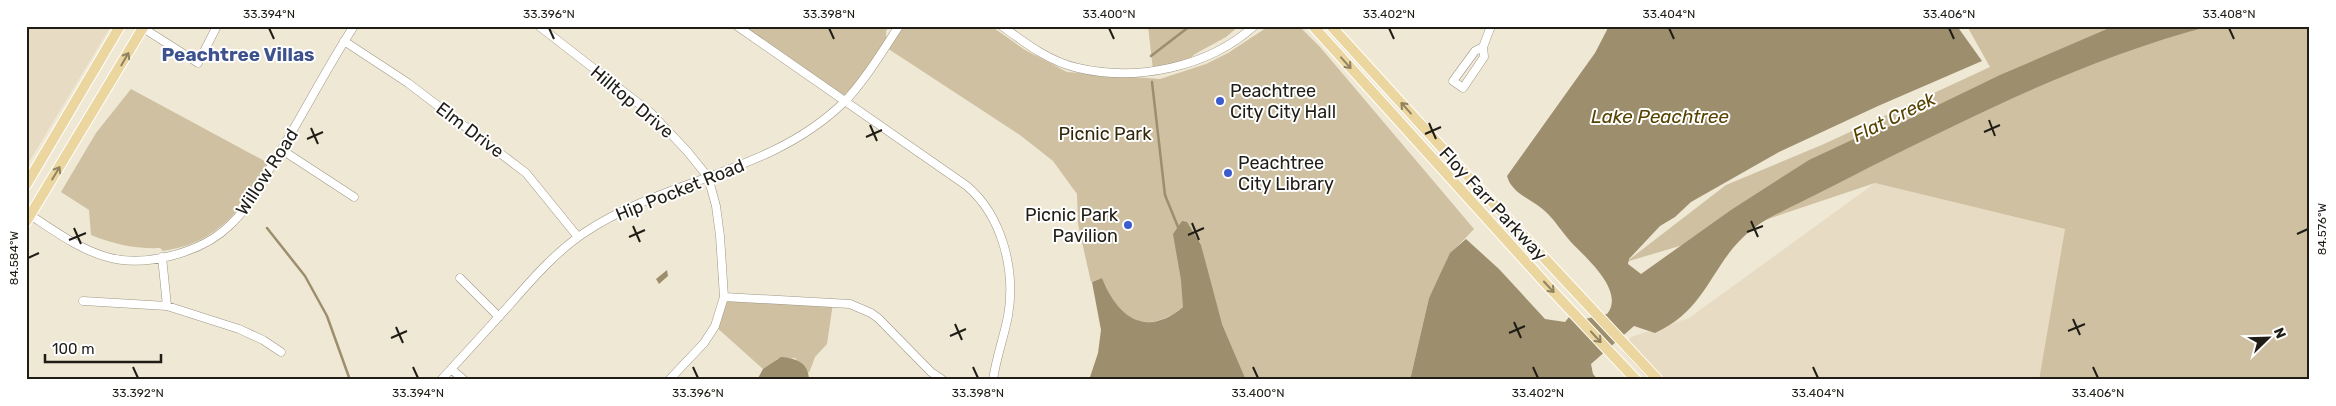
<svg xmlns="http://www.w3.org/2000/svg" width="2336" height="406" font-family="Rubik,sans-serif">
	<rect width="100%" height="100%" fill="#efe8d5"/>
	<path fill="#e7dcc3" d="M26,26H111L26,167Z
		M1875,183L2065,229L2039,380H1648L1623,352L1631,337L1689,318Z"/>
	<path fill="#cec0a0" d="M737,26H890L886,31L887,47L902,26H991L1025,50L1067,72L1160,79L1206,64L1228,53L1269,26H1299L1320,47L1474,229L1451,253L1429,298L1410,380H1246L1222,324L1183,307C1145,337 1118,319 1102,278L1091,282L1078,224L1077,194L1053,161L1020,135L887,48L844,102Z
		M1148,26H1239L1226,37L1195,54L1183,65L1153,70Z
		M1967,26H2310V380H2039L2065,229L1875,183L1753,224L1626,262L1726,185L1824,144L1990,67Z
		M131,89L270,164C252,195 228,229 193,243C184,247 173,249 163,251L160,248C136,249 113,244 91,235L89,210L61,192L96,133Z
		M724,297L833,303L827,344L815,357L809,373L795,358L777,359L772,365L763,369L715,326Z"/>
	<path fill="#9d8f6d" d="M1609,26H1957L1982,61L1878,106L1779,152L1691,202L1675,217L1660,226L1629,259L1628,264L1641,274L1731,210L1809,160L1856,138L1903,122L2000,75L2114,26H2210C2090,57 1979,113 1868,168C1845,180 1821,192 1797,204C1783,211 1767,218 1754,228C1711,260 1710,308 1655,333L1634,326L1591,364L1593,374L1598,380H1410L1429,298L1450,253L1466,239L1499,269L1545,319L1565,322L1569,317L1585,319L1607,314C1626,291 1584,256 1570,241C1562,232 1556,222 1548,214C1535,200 1512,195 1507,176L1595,53Z
		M1182,221L1187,222L1201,245L1222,324L1246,380H1089L1098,353L1101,330L1092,282L1102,278C1118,318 1146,338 1183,307L1181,280L1173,234Z
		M667,270L668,276L659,284L656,279Z
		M781,357C795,358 809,362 809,380H757L763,369Z"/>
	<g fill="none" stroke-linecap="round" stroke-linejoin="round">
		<path stroke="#9d8f6d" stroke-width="2.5" d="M1151,56L1190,26
			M1152,82L1165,195L1178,227
			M267,228L305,276L327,316L350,380"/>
		<defs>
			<path id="minor" d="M539,26L651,113L687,151L708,177L716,206L720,236L724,297L715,326L704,343L669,380
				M737,26L967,186C1002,216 1016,270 1008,316C1004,337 996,358 993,380
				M1002,26C1025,43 1050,62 1078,68C1137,82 1209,67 1254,26
				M143,28L198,63L217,26
				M344,41L408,83L526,173L578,237
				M1483,47L1475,51L1453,81L1463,88L1484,57L1483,47L1491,26
				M282,150L354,197
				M27,213C52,229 78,249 107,257C144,268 202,253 230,225C245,212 254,193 265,176C297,127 322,75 354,26
				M162,257L167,306
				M460,278L499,317
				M724,297L850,304L871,313L878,318L931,372L943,380
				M83,301L167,306L239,329L263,340L281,352
				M451,369L464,380
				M441,380C465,354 489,328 513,301C534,277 557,251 584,233C666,178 770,174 843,103C862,85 884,49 899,26"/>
			<path id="major" d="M1313,26L1547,285L1636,380
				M1331,26L1465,173L1658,380
				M26,185L120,26
				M26,222L144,26"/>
		</defs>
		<use href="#minor" stroke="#9e9786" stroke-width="9"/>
		<use href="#major" stroke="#fff" stroke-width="12"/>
		<use href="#minor" stroke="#fff" stroke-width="8"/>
		<use href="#major" stroke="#ecd6a0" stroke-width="10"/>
	</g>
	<defs><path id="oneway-shaft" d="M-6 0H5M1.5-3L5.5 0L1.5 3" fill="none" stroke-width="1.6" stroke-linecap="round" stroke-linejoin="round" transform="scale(1.25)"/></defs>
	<g stroke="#908362">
		<use href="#oneway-shaft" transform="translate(125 59) rotate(-60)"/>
		<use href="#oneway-shaft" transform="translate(1346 63) rotate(48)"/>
		<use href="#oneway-shaft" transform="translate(1406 108) rotate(-132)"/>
		<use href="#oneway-shaft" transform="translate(56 173) rotate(-59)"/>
		<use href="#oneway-shaft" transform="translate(1549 287) rotate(47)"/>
		<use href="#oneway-shaft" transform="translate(1596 337) rotate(47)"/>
	</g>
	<path fill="none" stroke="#1f1d16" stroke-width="2" d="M269,28L274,39M549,28L554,39M829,28L834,39M1109,28L1114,39M1389,28L1394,39M1669,28L1674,39M1949,28L1954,39M2229,28L2234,39M1989,120L1995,136M1429,123L1436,139M870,125L877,141M311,128L318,144M1984,132L2000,125M1425,134L1441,127M866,137L882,130M307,139L323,132M1751,221L1758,237M1192,223L1199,240M633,226L640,242M74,228L81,244M1747,232L1763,226M2297,234L2308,229M1188,235L1204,228M629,237L645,230M69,240L86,233M28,258L39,253M2073,319L2080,335M1514,322L1521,338M955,324L962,340M396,327L403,343M2068,331L2085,324M1509,333L1525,326M950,336L966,329M391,338L407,331M133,367L138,378M413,367L418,378M693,367L698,378M973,367L978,378M1253,367L1258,378M1533,367L1538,378M1813,367L1818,378M2093,367L2098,378"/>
	<g fill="#3c5ccd" stroke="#fff" stroke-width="2">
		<circle cx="1220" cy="101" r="5"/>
		<circle cx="1228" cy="173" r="5"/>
		<circle cx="1128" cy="225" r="5"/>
	</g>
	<g text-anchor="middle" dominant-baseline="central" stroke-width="4" stroke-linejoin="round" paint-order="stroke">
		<g font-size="18" fill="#1f1d16" stroke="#fff" text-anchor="start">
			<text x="1230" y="91">Peachtree<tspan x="1230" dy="21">City City Hall</tspan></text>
			<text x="1238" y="163">Peachtree<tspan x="1238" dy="21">City Library</tspan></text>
			<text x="1118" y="215" text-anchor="end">Picnic Park<tspan x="1118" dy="21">Pavilion</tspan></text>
		</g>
		<g font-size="18" fill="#1f1d16" stroke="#fff">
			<text transform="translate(632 102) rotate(40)">Hilltop Drive</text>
			<text transform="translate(470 130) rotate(37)">Elm Drive</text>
			<text transform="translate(267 172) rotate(-57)">Willow Road</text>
			<text transform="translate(680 190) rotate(-22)">Hip Pocket Road</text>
			<text transform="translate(1493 204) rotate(47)">Floy Farr Parkway</text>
		</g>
		<g font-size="18" fill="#332708" stroke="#fff">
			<text x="1105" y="134">Picnic Park</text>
		</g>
		<g font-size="19" font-weight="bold" fill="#3e538e" stroke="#fff">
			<text x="238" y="54">Peachtree Villas</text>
		</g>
		<g font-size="19" font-style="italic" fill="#574200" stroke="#fff">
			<text x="1660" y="116">Lake Peachtree</text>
			<text transform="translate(1894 117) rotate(-26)">Flat Creek</text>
		</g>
	</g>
	<rect width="2336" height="406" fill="none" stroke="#ffffff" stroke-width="55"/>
	<g transform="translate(2268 338) rotate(67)" stroke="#ffffff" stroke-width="4" paint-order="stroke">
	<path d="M0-4L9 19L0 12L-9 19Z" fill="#1f1d16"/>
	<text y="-8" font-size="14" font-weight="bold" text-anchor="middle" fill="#1f1d16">N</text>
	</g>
	<path d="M45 354v8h116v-8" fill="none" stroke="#1f1d16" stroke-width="2.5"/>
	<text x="52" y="354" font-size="15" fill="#1f1d16" stroke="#ffffff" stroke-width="4" paint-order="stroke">100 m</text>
	<rect x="28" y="28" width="2280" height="350" fill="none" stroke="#1f1d16" stroke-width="2"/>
	<g font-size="12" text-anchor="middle" fill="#1f1d16">
		<text x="269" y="18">33.394°N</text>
		<text x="549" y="18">33.396°N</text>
		<text x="829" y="18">33.398°N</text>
		<text x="1109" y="18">33.400°N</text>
		<text x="1389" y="18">33.402°N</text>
		<text x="1669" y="18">33.404°N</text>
		<text x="1949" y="18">33.406°N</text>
		<text x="2229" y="18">33.408°N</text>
		<text transform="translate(2322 229) rotate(-90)" y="4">84.576°W</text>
		<text transform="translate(14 258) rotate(-90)" y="4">84.584°W</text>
		<text x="138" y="397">33.392°N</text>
		<text x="418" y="397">33.394°N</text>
		<text x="698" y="397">33.396°N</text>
		<text x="978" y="397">33.398°N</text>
		<text x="1258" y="397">33.400°N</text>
		<text x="1538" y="397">33.402°N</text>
		<text x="1818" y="397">33.404°N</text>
		<text x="2098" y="397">33.406°N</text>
	</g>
</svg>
